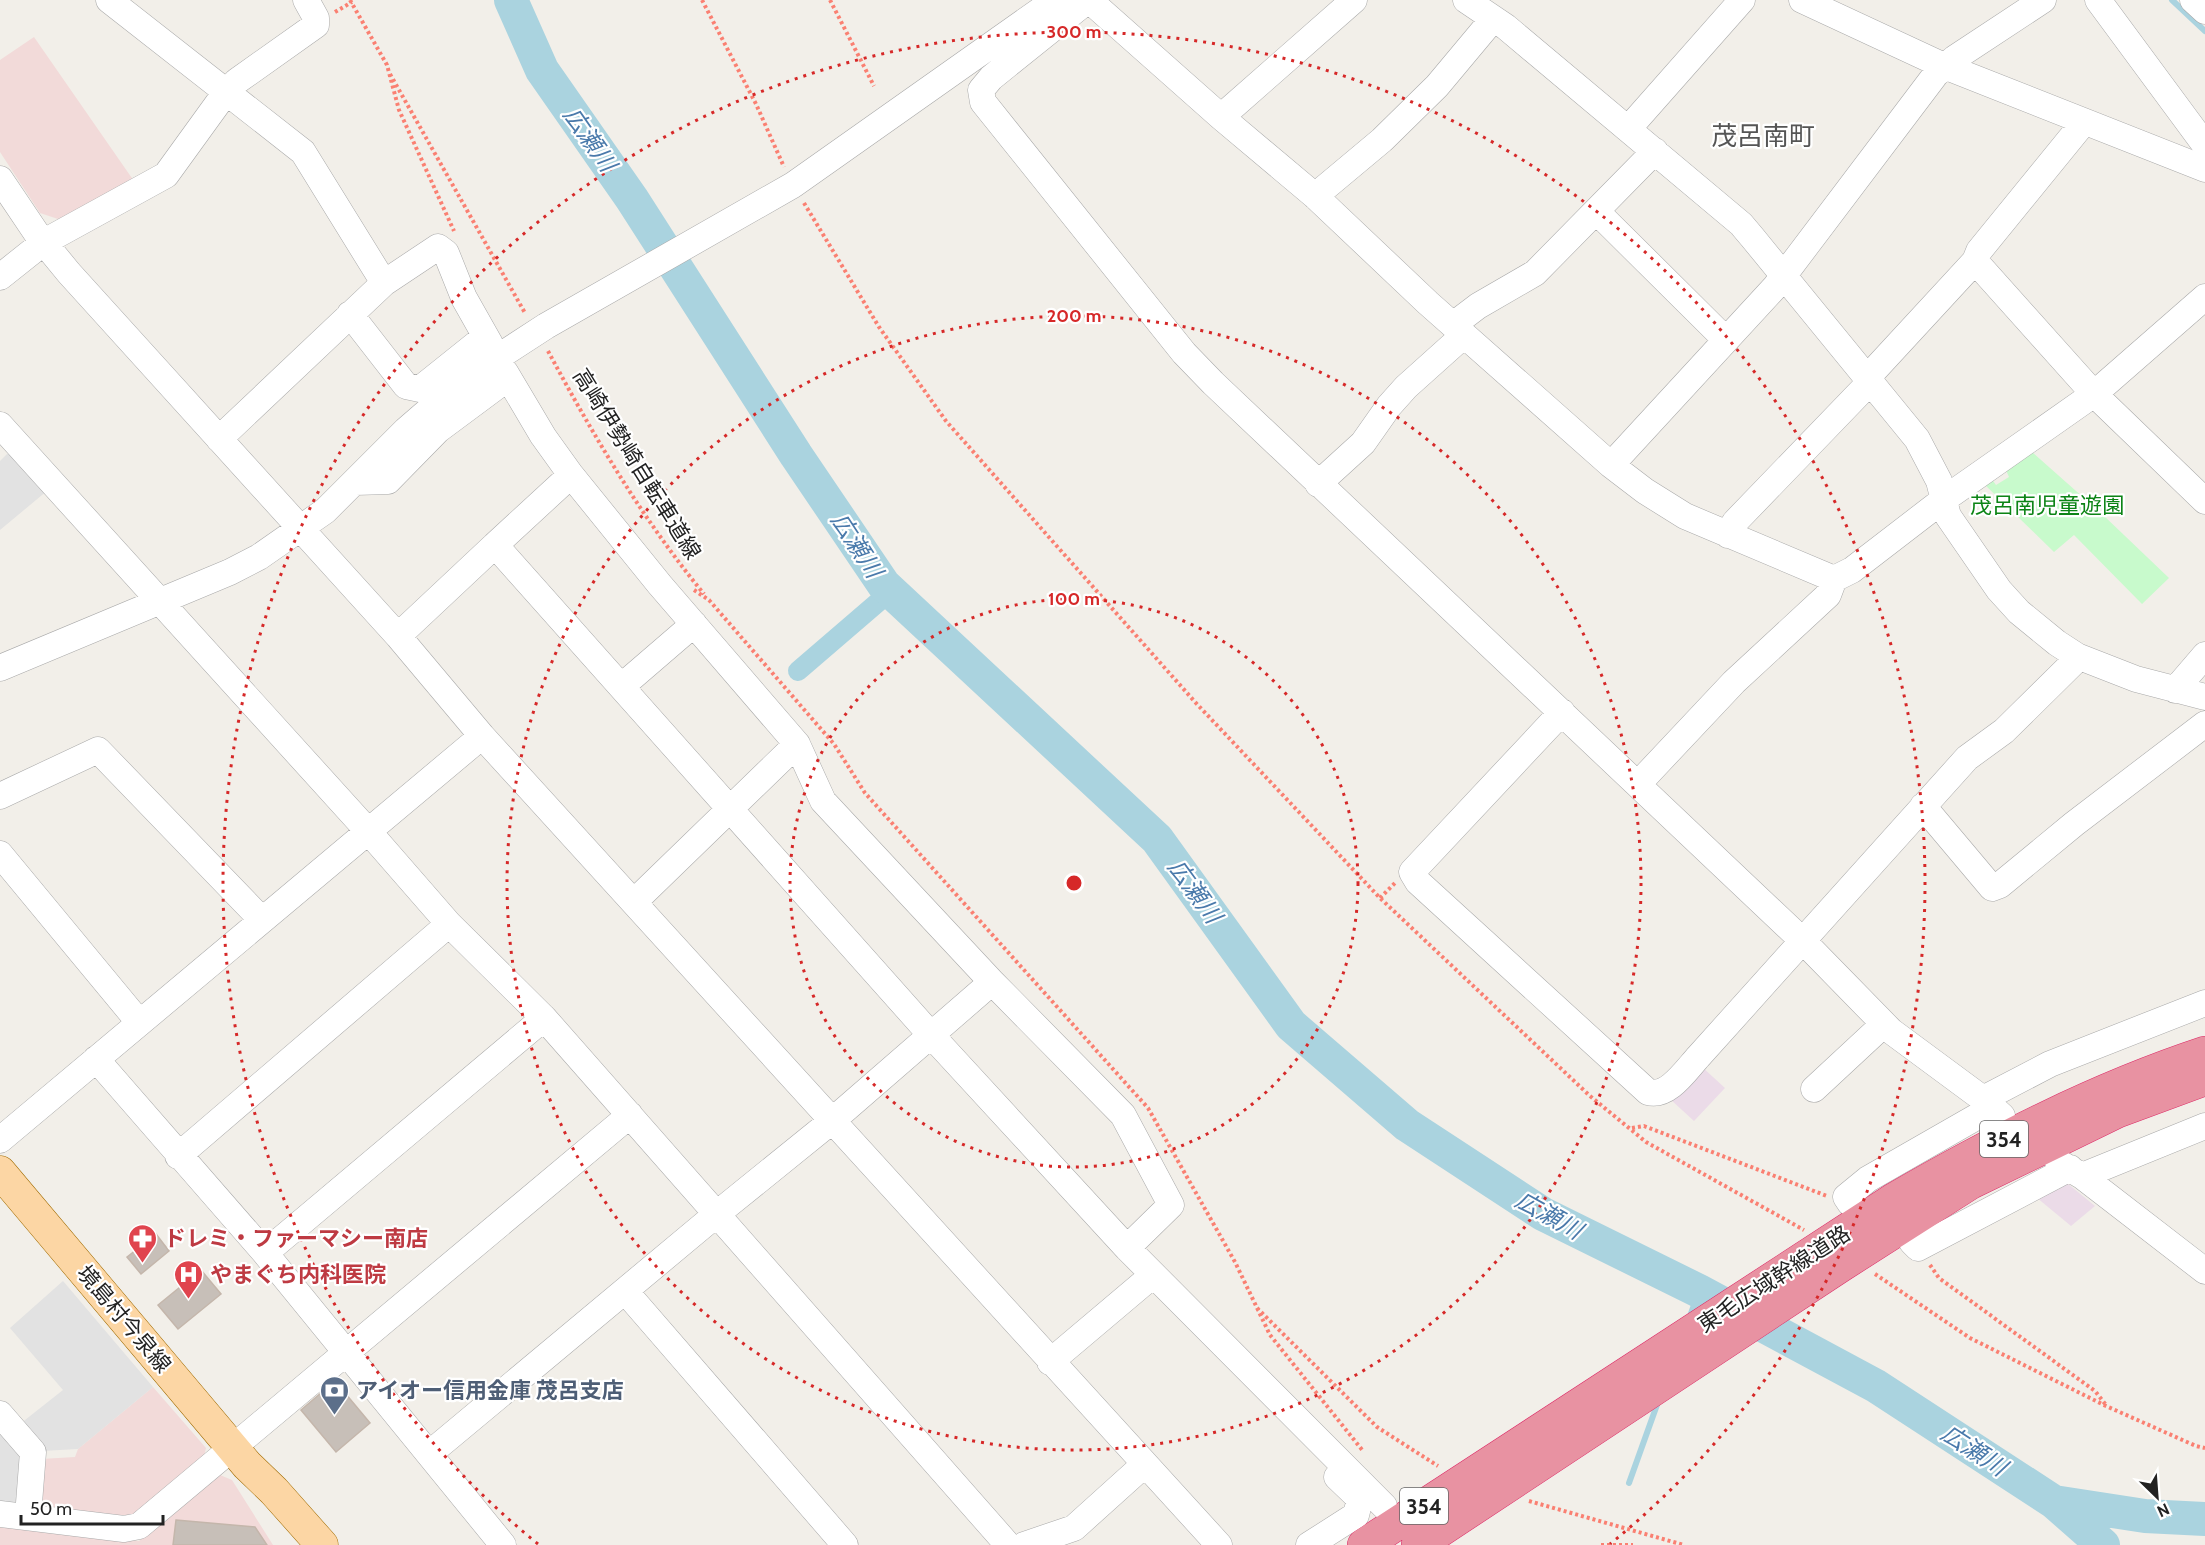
<svg xmlns="http://www.w3.org/2000/svg" width="2205" height="1545" font-family="Cabin,'Noto Sans JP',sans-serif">
	<rect width="100%" height="100%" fill="#f2efe9"/>
	<path fill="#f2dad9" d="M34,37L136,184L64,221L40,213L0,152V60Z
		M153,1387L206,1448L204,1456L137,1513L129,1516L42,1509L36,1500L41,1459L75,1457L78,1449Z
		M220,1475L232,1480L273,1545H0V1527L139,1541Z"/>
	<path fill="#ebdbe8" d="M1701,1066L1725,1088L1694,1121L1670,1099Z
		M2067,1183L2095,1206L2071,1226L2031,1193L2049,1185L2058,1190Z"/>
	<path fill="#c8facc" d="M2031,451L2102,514L2169,578L2142,604L2074,535L2054,552L1983,483L1991,478L1996,485L2009,477L2005,468Z"/>
	<path fill="#e2e2e2" d="M7,454L16,455L48,490L0,530V461Z
		M63,1281L153,1387L78,1449L42,1451L20,1424L63,1390L10,1328Z
		M0,1430L23,1460L18,1500L10,1506L0,1505Z"/>
	<g fill="none" stroke-linecap="round" stroke-linejoin="round">
		<path stroke="#aad3df" stroke-width="6" d="M2172,0L2205,31
			M1689,1319L1699,1291
			M1629,1483L1658,1402"/>
		<path stroke="#aad3df" stroke-width="20" d="M798,671L891,591"/>
		<path stroke="#aad3df" stroke-width="34" d="M511,0L542,70L632,199L796,455L884,585L1157,839L1291,1025L1407,1125L1543,1214L1699,1291L1876,1386L2054,1502L2103,1545
			M2054,1502L2145,1516L2205,1519"/>
	</g>
	<path fill="#c7bfb8" stroke="#c4b6ab" stroke-width="1.5" d="M156,1234L169,1251L141,1274L127,1257Z
		M201,1270L221,1294L178,1329L158,1305Z
		M335,1381L370,1423L336,1452L301,1410Z
		M176,1520L255,1527L267,1545H173Z"/>
	<g fill="none" stroke-linecap="round" stroke-linejoin="round">
		<defs>
			<path id="minor" d="M109,0L303,152L384,283
				M1088,0L991,78L981,90L983,102L1184,353L1213,383L1804,942L1891,1031L1983,1099L2002,1116
				M1089,0L1221,117L1315,196L1428,303L1611,465L1645,491L1685,516L1834,579L1852,570L1943,500L2094,394L2205,297
				M1466,0L1506,27L1741,224L1752,237L1917,439L1939,481L1948,516L1999,590L2019,612L2057,643L2077,656L2136,679L2205,697
				M1802,0L1944,66L2205,169
				M2098,0L2205,145
				M2193,0L2205,11
				M1221,117L1354,0
				M1628,129L1742,0
				M0,179L37,234L69,273L398,636L482,736L1219,1545
				M1315,196L1382,140L1437,86L1493,19
				M1597,212L1726,340
				M1975,261L2094,394L2205,501
				M0,277L44,242L166,175L221,99L237,81L316,25V18L306,0
				M350,314L406,386L420,389L485,337
				M1453,325L1478,306L1535,273L1655,151
				M505,372L543,436L571,475L660,585L797,744L823,801L992,982L1123,1115L1171,1205L1127,1248
				M1867,378L1975,261L1979,251L2084,122
				M0,425L368,831L449,924L544,1018L1008,1545
				M219,439L384,283L438,247L446,253L464,298L490,344
				M1611,465L1775,287L1936,74L1955,58L2043,0
				M355,482L388,481L438,430L508,378
				M1318,484L1363,443L1389,406L1406,387L1464,335
				M1728,535L1735,522L1870,382
				M495,545L571,475
				M398,636L495,545L931,1035L1127,1248L1384,1506
				M0,668L230,572L259,557L325,511L406,430L466,378L546,326L793,185L1055,0
				M622,686L694,624
				M2175,690L2205,655
				M1562,712L1412,872L1418,882L1648,1092C1668,1098 1686,1070 1699,1056L1967,758L2004,731L2074,662L2077,656
				M1638,784L1734,682L1828,595L1834,579
				M0,796L98,750L262,920
				M1923,806L1992,888L2000,885L2074,824L2205,724
				M0,854L139,1022
				M634,902L797,744
				M96,1059L265,1253L503,1545
				M1814,1089L1884,1024
				M1983,1099L2050,1064L2205,1003
				M0,1140L482,736
				M178,1156L449,924
				M2058,1162L2082,1176L2205,1271
				M2082,1176L2205,1126
				M1850,1203L1846,1197L1868,1179L1992,1108
				M1912,1242L1918,1248L2070,1168
				M265,1253L544,1018
				M625,1291L845,1545
				M1050,1362L1153,1275
				M0,1414L33,1452L28,1516
				M429,1454L718,1213L833,1120L992,982
				M0,1514L124,1529L139,1526L630,1115
				M1024,1545L1074,1528L1145,1464
				M1309,1545L1356,1515L1360,1499L1337,1477"/>
			<path id="major" d="M0,1172L247,1465L274,1491L322,1545"/>
			<path id="highway" d="M1364,1545L1893,1200C1993,1142 2096,1089 2205,1053
				M1418,1545L1840,1266L1970,1183L2118,1111L2205,1079"/>
		</defs>
		<use href="#minor" stroke="#a9a9a9" stroke-width="27"/>
		<use href="#major" stroke="#a06b00" stroke-width="33"/>
		<use href="#highway" stroke="#dc2a67" stroke-width="34"/>
		<path stroke="#fa8072" stroke-width="4" stroke-dasharray="3 3" stroke-linecap="butt" d="M350,0L387,65L399,110L454,231
			M702,0L756,104L784,167
			M830,0L874,86
			M335,12L352,2
			M390,74L525,313
			M804,203L879,327L946,421L1195,702L1380,898L1590,1096L1646,1142L1804,1230
			M548,351C593,435 643,520 704,594
			M694,590L709,600L834,744L865,793L1148,1108L1235,1262L1270,1335L1363,1451
			M1380,898L1395,883
			M1632,1128L1644,1126L1827,1196
			M1930,1265L1939,1278L2095,1391L2106,1405
			M1875,1274L1970,1338L2106,1406L2196,1446L2205,1448
			M1257,1308L1377,1427L1438,1466
			M1529,1501L1684,1545
			M1601,1545H1633"/>
		<use href="#minor" stroke="#fff" stroke-width="26"/>
		<use href="#major" stroke="#fcd6a4" stroke-width="32"/>
		<use href="#highway" stroke="#e892a2" stroke-width="33"/>
	</g>
	<g fill="none" stroke="#d62828" stroke-width="3" stroke-dasharray="3 6">
		<circle cx="1074" cy="883" r="284"/>
		<circle cx="1074" cy="883" r="567"/>
		<path d="M538 1544A851 851 0 1 1 1610 1544"/>
	</g>
	<defs>
		<symbol id="pharmacy-pin" viewBox="-11 -11 22 30"><path d="M0 17L-7.5 6A9.5 9.5 0 1 1 7.5 6Z" fill="#e0444e" stroke="#fff"/><path d="M-2-6h4v4h4v4h-4v4h-4v-4h-4v-4h4Z" fill="#fff"/></symbol>
		<symbol id="hospital-pin" viewBox="-11 -11 22 30"><path d="M0 17L-7.5 6A9.5 9.5 0 1 1 7.5 6Z" fill="#e0444e" stroke="#fff"/><path d="M-5-5h3v3.5h4V-5h3V5h-3V1.5h-4V5h-3Z" fill="#fff"/></symbol>
		<symbol id="bank-pin" viewBox="-11 -11 22 30"><path d="M0 17L-7.5 6A9.5 9.5 0 1 1 7.5 6Z" fill="#5c6f8a" stroke="#fff"/><path d="M-6-4H6V4H-6ZM0-2.3a2.3 2.3 0 1 0 0 4.6a2.3 2.3 0 1 0 0-4.6Z" fill="#fff"/></symbol>
	</defs>
	<g fill-rule="evenodd">
		<use href="#pharmacy-pin" x="126" y="1222" width="33" height="45"/>
		<use href="#hospital-pin" x="172" y="1258" width="33" height="45"/>
		<use href="#bank-pin" x="318" y="1374" width="33" height="45"/>
	</g>
	<g text-anchor="middle" dominant-baseline="central" stroke-width="4.5" stroke-linejoin="round" paint-order="stroke">
		<g fill="#fff" stroke="#646464" stroke-width="1.5">
			<rect x="1980" y="1121" width="48" height="36" rx="4.5"/>
			<rect x="1400" y="1488" width="48" height="36" rx="4.5"/>
		</g>
		<g font-size="21" font-weight="bold" fill="#222">
			<text x="2004" y="1139">354</text>
			<text x="1424" y="1506">354</text>
		</g>
		<g font-size="22" fill="#222" stroke="#fff">
			<text transform="translate(637 464) rotate(58)">高崎伊勢崎自転車道線</text>
			<text transform="translate(1774 1279) rotate(-33)">東毛広域幹線道路</text>
			<text transform="translate(124 1319) rotate(50)">境島村今泉線</text>
		</g>
		<g font-size="22" fill="#0c8416" stroke="#fff">
			<text x="2047" y="505">茂呂南児童遊園</text>
		</g>
		<g font-size="22" font-weight="bold" fill="#be3a42" stroke="#fff" text-anchor="start">
			<text x="164" y="1238">ドレミ・ファーマシー南店</text>
			<text x="210" y="1274">やまぐち内科医院</text>
		</g>
		<g font-size="22" font-weight="bold" fill="#4e5e75" stroke="#fff" text-anchor="start">
			<text x="356" y="1390">アイオー信用金庫 茂呂支店</text>
		</g>
		<g font-size="24" font-style="italic" fill="#4a7aab" stroke="#fff">
			<text transform="translate(590 139) rotate(55)">広瀬川</text>
			<text transform="translate(857 545) rotate(57)">広瀬川</text>
			<text transform="translate(1195 891) rotate(54)">広瀬川</text>
			<text transform="translate(1549 1215) rotate(29)">広瀬川</text>
			<text transform="translate(1974 1450) rotate(33)">広瀬川</text>
		</g>
		<g font-size="26" fill="#555" stroke="#fff">
			<text x="1763" y="136">茂呂南町</text>
		</g>
	</g>
	<circle cx="1074" cy="883" r="9" fill="#d62828" stroke="#fff" stroke-width="3"/>
	<g font-size="18" text-anchor="middle" font-weight="bold" fill="#d62828" stroke="#fff" stroke-width="4.5" stroke-linejoin="round" paint-order="stroke">
		<text x="1074" y="38">300 m</text>
		<text x="1074" y="322">200 m</text>
		<text x="1074" y="605">100 m</text>
	</g>
	<g transform="translate(2157 1497) rotate(155)" stroke="#ffffff" stroke-width="4.5" paint-order="stroke">
	<path d="M0-4.5L10 22L0 15L-10 22Z" fill="#222222"/>
	<text y="-9" font-size="16" font-weight="bold" text-anchor="middle" fill="#222222">N</text>
	</g>
	<path d="M21 1515v9h142v-9" fill="none" stroke="#222222" stroke-width="3"/>
	<text x="30" y="1515" font-size="18" fill="#222222" stroke="#ffffff" stroke-width="4.5" paint-order="stroke">50 m</text>
</svg>
